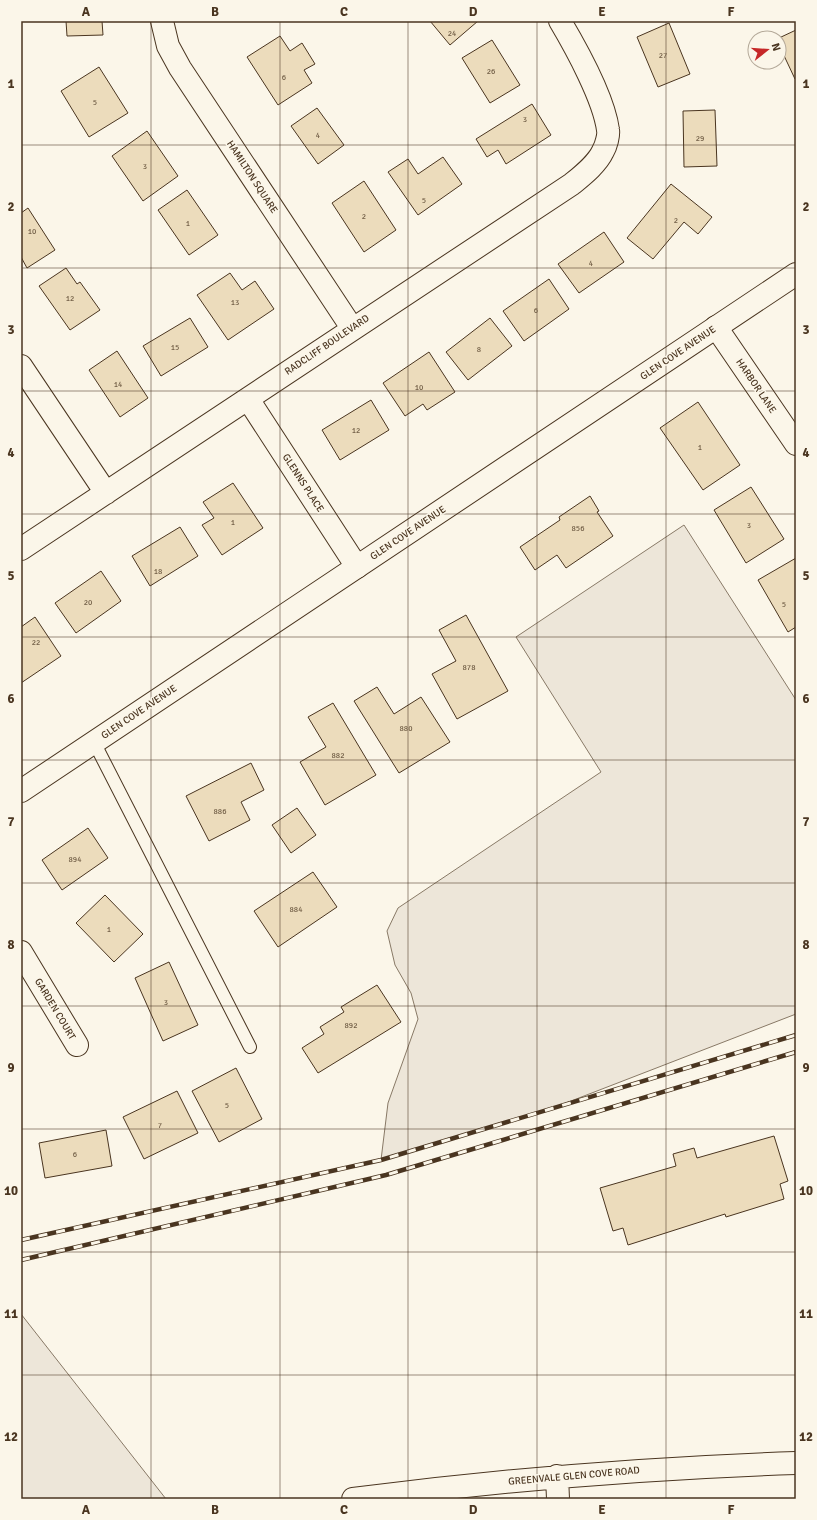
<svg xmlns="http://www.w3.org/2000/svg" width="817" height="1520" font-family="Signika,sans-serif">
	<rect width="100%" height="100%" fill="#fbf6e9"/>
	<path fill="#ede6d9" stroke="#887966" d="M684,525L796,700V1014L540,1113L381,1160L388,1103L418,1019L411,993L395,965L387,931L398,908L601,772L516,637Z
		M21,1314L166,1499H21Z"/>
	<path fill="#ecdcbc" stroke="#4a3520" d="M66,21H102L103,35L67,36Z
		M430,21H478L450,45Z
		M669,23L690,74L658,87L637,37Z
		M796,30V78L795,79L779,45V38Z
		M280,36L290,51L302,43L315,64L304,70L312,83L278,105L247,57Z
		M492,40L520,85L490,103L462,58Z
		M99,67L128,113L89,137L61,91Z
		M532,104L551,135L506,164L498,150L487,157L476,139Z
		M317,108L344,145L318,164L291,126Z
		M715,110L717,166L684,167L683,111Z
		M147,131L178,176L143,201L112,156Z
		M443,157L462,184L418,215L388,172L408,159L418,174Z
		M364,181L396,230L364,252L332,203Z
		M671,184L712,217L698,234L684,222L653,259L627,238Z
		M187,190L218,235L189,255L158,210Z
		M28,208L55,250L27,268L21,257V213Z
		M604,232L624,262L579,293L558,264Z
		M66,268L77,284L80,282L100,310L70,330L39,286Z
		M230,273L242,290L255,281L274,309L228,340L197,295Z
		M549,279L569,309L524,341L503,311Z
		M190,318L208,347L161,376L143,346Z
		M490,318L512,346L468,380L446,352Z
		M117,351L148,398L120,417L89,370Z
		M429,352L455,392L427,410L423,404L405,416L383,383Z
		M371,400L389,430L340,460L322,430Z
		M698,402L740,465L703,490L660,428Z
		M233,483L263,528L222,555L202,525L214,518L203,502Z
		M751,487L784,539L746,563L714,510Z
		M590,496L599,511L597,512L613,536L566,568L557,555L535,570L520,547L560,520L559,517Z
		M180,527L198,556L150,586L132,556Z
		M796,558V627L788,632L758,580Z
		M101,571L121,601L76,633L55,603Z
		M466,615L508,691L457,719L432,674L456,661L439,630Z
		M35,617L61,656L21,683V627Z
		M377,687L394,714L421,697L450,742L399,773L354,701Z
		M333,703L376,775L325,805L300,762L326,747L308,717Z
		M251,763L264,790L241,802L250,820L209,841L186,796Z
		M297,808L316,835L291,853L272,825Z
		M88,828L108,858L62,890L42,860Z
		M313,872L337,907L278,947L254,911Z
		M105,895L143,934L114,962L76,923Z
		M169,962L198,1025L163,1041L135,978Z
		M377,985L401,1022L318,1073L302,1048L324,1034L320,1027L344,1012L341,1007Z
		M236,1068L262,1119L219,1142L192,1091Z
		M177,1091L198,1133L144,1159L123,1117Z
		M106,1130L112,1166L45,1178L39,1143Z
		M774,1136L788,1181L780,1184L784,1199L726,1217L725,1214L628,1245L623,1228L613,1231L600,1188L676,1166L673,1154L694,1148L697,1158Z"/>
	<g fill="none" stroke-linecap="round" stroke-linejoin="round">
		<defs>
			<path id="service" d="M94,742L250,1047"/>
			<path id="minor" d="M162,21L168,46L180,68L352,328
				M716,327L796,444
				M21,366L106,493
				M248,399L357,567
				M21,549L572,184C583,175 597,164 603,151C606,146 609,135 608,130C604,99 576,48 560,21
				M21,952L77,1045"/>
			<path id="secondary" d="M21,791L796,274"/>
			<path id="primary" d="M557,1476L558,1499
				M353,1499C500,1480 648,1468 796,1463"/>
		</defs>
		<use href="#service" stroke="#4a3520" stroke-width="14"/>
		<use href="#minor" stroke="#4a3520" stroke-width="24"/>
		<use href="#secondary" stroke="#4a3520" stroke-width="24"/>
		<use href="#primary" stroke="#4a3520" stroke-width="24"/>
		<use href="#service" stroke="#fbf6e9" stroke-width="12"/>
		<use href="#minor" stroke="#fbf6e9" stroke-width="22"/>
		<use href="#secondary" stroke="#fbf6e9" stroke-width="22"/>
		<use href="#primary" stroke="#fbf6e9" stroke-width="22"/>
		<defs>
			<path id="rail" d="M21,1240L381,1160L796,1035
				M21,1260L386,1175L796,1052"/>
		</defs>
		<use href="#rail" stroke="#4a3520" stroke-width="4.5"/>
		<use href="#rail" stroke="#fbf6e9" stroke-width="3" stroke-dasharray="9" stroke-linecap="butt"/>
	</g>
	<path fill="none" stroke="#4a3520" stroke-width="1" stroke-opacity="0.55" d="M151,21V1499M280,21V1499M408,21V1499M537,21V1499M666,21V1499M21,145H796M21,268H796M21,391H796M21,514H796M21,637H796M21,760H796M21,883H796M21,1006H796M21,1129H796M21,1252H796M21,1375H796"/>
	<g text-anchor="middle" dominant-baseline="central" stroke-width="3" stroke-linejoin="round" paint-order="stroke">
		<g font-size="8" fill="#725f47">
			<text x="452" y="33">24</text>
			<text x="663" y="55">27</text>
			<text x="491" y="71">26</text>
			<text x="284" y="77">6</text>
			<text x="95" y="102">5</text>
			<text x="525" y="119">3</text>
			<text x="318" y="135">4</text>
			<text x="700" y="138">29</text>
			<text x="145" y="166">3</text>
			<text x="424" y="200">5</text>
			<text x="364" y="216">2</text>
			<text x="676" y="220">2</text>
			<text x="188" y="223">1</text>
			<text x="32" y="231">10</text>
			<text x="591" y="263">4</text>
			<text x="70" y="298">12</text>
			<text x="235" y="302">13</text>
			<text x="536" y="310">6</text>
			<text x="175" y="347">15</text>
			<text x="479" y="349">8</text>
			<text x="118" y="384">14</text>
			<text x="419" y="387">10</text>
			<text x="356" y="430">12</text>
			<text x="700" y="447">1</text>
			<text x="233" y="522">1</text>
			<text x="749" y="525">3</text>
			<text x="578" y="528">856</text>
			<text x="158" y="571">18</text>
			<text x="88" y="602">20</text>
			<text x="784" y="604">5</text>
			<text x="36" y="642">22</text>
			<text x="469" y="667">878</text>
			<text x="406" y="728">880</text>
			<text x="338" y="755">882</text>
			<text x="220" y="811">886</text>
			<text x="75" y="859">894</text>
			<text x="296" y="909">884</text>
			<text x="109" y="929">1</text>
			<text x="166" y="1002">3</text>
			<text x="351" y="1025">892</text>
			<text x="227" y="1105">5</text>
			<text x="160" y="1125">7</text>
			<text x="75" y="1154">6</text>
		</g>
		<g font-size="10" fill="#4a3520" stroke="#fbf6e9">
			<text transform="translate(252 177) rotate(57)">HAMILTON SQUARE</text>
			<text transform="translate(327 345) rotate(-34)">RADCLIFF BOULEVARD</text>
			<text transform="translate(678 353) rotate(-34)">GLEN COVE AVENUE</text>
			<text transform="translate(756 386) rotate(56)">HARBOR LANE</text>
			<text transform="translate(303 483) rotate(57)">GLENNS PLACE</text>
			<text transform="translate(408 533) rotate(-34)">GLEN COVE AVENUE</text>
			<text transform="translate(139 712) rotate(-34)">GLEN COVE AVENUE</text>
			<text transform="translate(55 1009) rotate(59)">GARDEN COURT</text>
			<text transform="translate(574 1476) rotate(-5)">GREENVALE GLEN COVE ROAD</text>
		</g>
	</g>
	<rect width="817" height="1520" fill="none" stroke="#fbf6e9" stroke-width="44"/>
	<g transform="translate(767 50) rotate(73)"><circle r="19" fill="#fbf6e9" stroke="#b4a999"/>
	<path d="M0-3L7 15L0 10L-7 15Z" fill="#c62828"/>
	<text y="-6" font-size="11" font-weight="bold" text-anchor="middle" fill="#4a3520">N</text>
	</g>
	<rect x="22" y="22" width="773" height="1476" fill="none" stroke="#4a3520" stroke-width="1.5"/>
	<g font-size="13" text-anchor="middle" font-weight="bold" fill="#4a3520">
		<text x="86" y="16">A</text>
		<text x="215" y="16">B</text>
		<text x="344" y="16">C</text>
		<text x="473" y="16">D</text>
		<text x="602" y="16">E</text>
		<text x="731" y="16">F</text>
		<text x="11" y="88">1</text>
		<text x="806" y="88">1</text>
		<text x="11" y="211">2</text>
		<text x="806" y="211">2</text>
		<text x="11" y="334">3</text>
		<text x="806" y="334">3</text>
		<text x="11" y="457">4</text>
		<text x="806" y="457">4</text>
		<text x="11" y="580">5</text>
		<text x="806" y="580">5</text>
		<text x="11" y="703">6</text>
		<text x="806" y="703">6</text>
		<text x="11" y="826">7</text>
		<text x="806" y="826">7</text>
		<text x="11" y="949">8</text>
		<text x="806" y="949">8</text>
		<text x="11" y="1072">9</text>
		<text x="806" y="1072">9</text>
		<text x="11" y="1195">10</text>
		<text x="806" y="1195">10</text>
		<text x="11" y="1318">11</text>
		<text x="806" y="1318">11</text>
		<text x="11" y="1441">12</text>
		<text x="806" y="1441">12</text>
		<text x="86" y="1514">A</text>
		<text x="215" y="1514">B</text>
		<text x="344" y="1514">C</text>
		<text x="473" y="1514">D</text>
		<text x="602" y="1514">E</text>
		<text x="731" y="1514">F</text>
	</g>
</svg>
